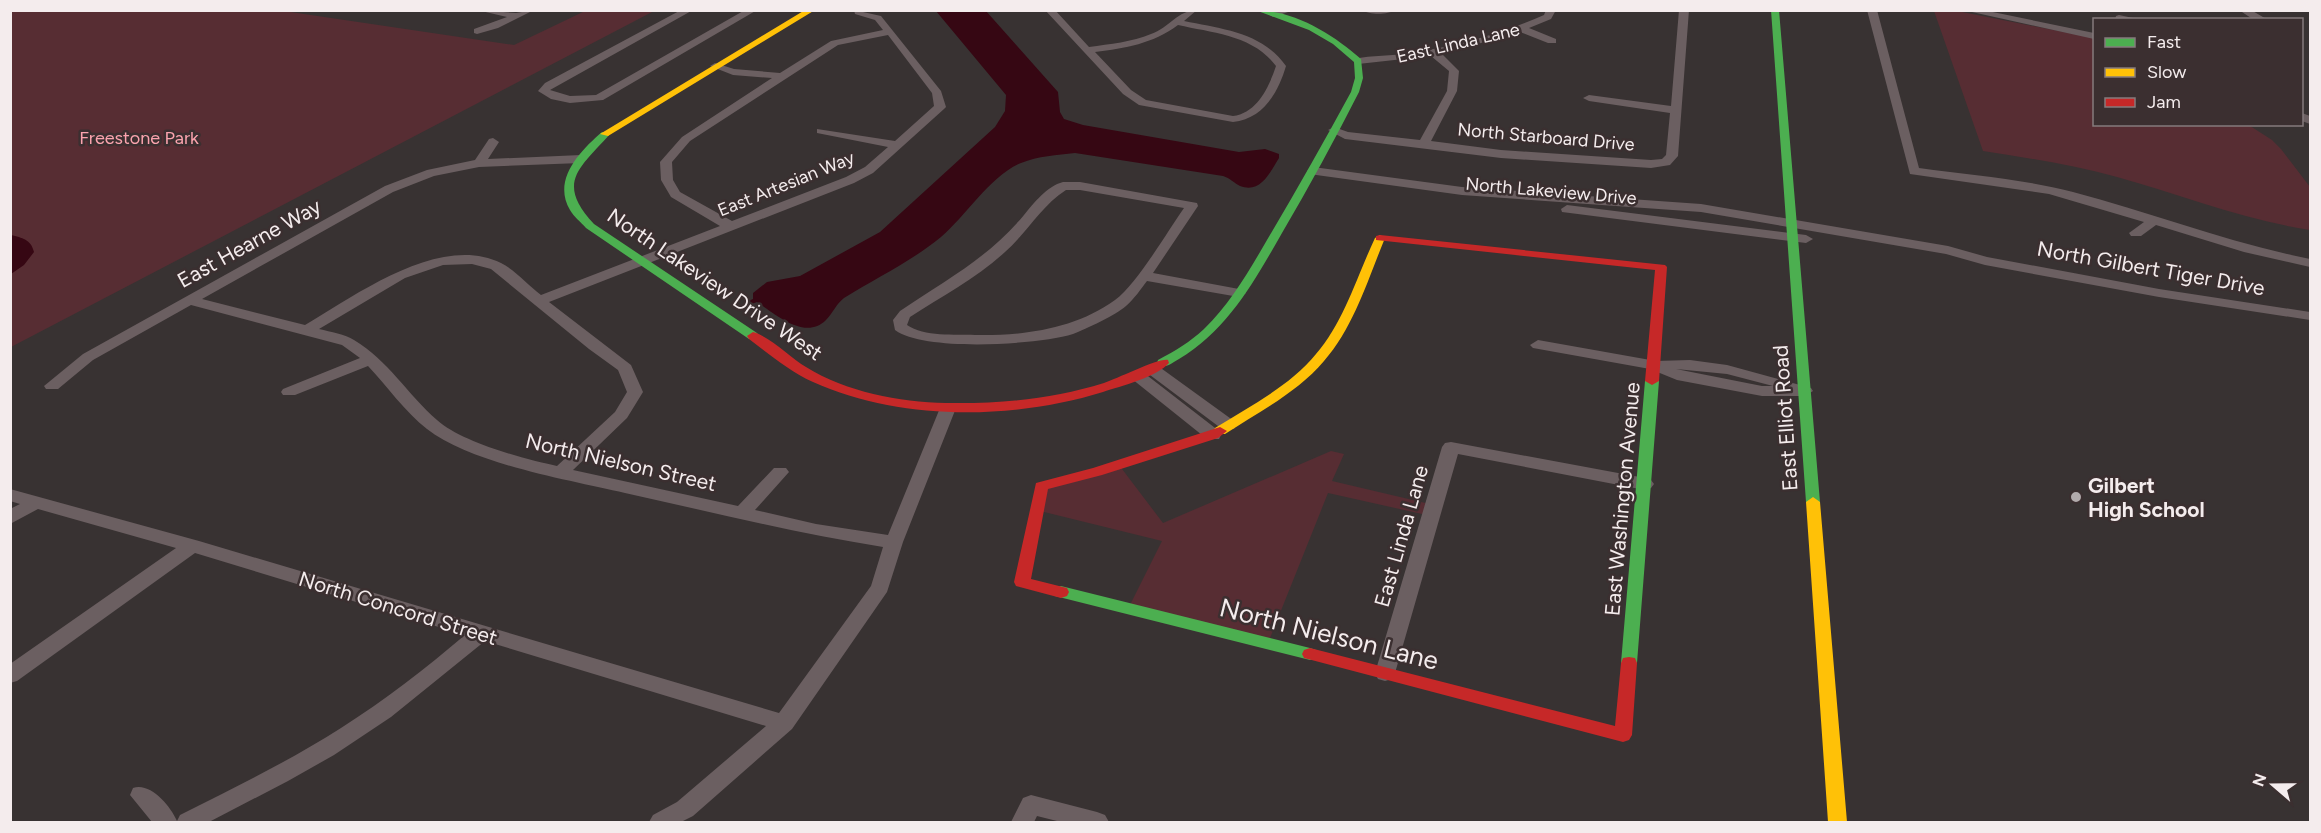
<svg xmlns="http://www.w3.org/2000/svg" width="2321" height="833" font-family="Figtree,sans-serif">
	<rect width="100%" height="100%" fill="#383232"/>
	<path fill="#572d33" d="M277,10L514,45L585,11H654L11,347V11Z
		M1934,11H1957L2094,38V124H2247L2272,140L2281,149L2310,187V230C2244,220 2182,195 2117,177C2073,165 2028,158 1983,151Z
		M1331,451L1344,454L1332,481L1434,505L1431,516L1328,493L1268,643L1128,609L1162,541L1036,510L1041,486L1119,465L1163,523Z"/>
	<path fill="#360713" d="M936,11H986L1058,92L1060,112L1064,119L1083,125L1239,152L1265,149L1279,154V158C1270,172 1261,194 1240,186C1234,183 1230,178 1223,176L1075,153C1057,155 1038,156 1021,163C991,175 966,216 941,237C912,261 876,278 844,298C836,304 833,313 826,320C805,341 775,314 757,302L749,305L746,302L753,299V293L767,282L800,276L880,232L995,127L1005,111L1006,95Z
		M11,235C22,238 31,239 34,252L24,265L11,274Z"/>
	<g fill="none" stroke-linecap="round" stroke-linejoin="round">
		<path fill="#6b5f61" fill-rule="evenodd" d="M477,10L516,13L534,10L498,28L477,34L474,33V29L507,17Z
			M681,10H693L550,90L570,96L596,95L745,10H757L603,100L570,103L551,99L538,91L545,83Z
			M854,10L881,16L941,91L946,107L944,109L873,173L854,183L549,302L631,365L643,392L627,418L573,470L738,506L774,468H786L789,472L755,510L816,524L888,535L940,408L948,403L956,408L903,542L887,592L792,729L693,816L681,822H649L653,815L677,802L766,726L485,641L391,717L334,755L288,781L209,822H152L130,795L133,788C150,782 170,805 177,821L180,815C234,788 289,761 341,728C385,700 425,669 465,635L195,553L17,681L10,683V664L176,548L38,509L10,524V509L20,504L10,501V489L199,541L779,713L871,586L883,547C796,533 711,512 625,493C569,480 472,464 427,429C406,413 386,385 368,366L295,395H283L281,392L283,389L360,358L342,345L191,305L93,360L58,389H46L44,386L83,354L385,186L427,170L475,160L489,139L493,138L499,142L488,159L581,155L587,159L581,163L479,167L434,176L393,192L202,299L305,325C356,295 440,233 501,263C515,270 528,285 541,295L720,226L671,197L661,180L660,162L682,137L772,78L733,75L710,66L715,63L734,69L780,73L831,41L883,30L875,20L855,14ZM888,35L932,93L934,106L895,141L817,129V133L888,147L865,167L846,177L732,221L680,192L673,180L672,162L690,141L838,45ZM472,264L491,269L589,349L618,370L627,392L615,412L557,466C524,459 461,442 437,420C408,395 388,360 354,340C345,334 331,332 319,329L405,278L443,265Z
			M1045,10H1055L1089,47C1110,44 1132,42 1151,34C1169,28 1178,10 1197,10L1184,21C1222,29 1262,32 1286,66C1278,93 1263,119 1233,122L1139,105L1123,94ZM1178,25C1213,33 1253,35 1276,66C1269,87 1257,113 1233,116L1146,100L1131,90L1095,52C1126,48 1152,44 1178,25Z
			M1269,10H1294L1273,17L1268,14Z
			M1362,10H1395C1388,15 1369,15 1362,10Z
			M1546,10H1556L1551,19L1529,28L1556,39V43H1548L1520,32L1442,54L1459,71L1457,91L1431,141L1501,150L1651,160L1662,159L1666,155L1670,113L1589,101L1583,98L1589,95L1671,106L1679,10H1689L1678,156L1670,165L1651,168L1501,158L1345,139L1328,130L1334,127L1348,132L1420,140L1447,91L1449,71L1431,56L1358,64L1354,63V59C1372,55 1392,56 1410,53C1457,46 1501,34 1544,15Z
			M1867,10H1877L1919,168C1971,175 2023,179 2073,192C2153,213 2229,243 2310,259V267L2244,252L2156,225L2141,236H2131L2129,233L2144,222L2049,194L1910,174Z
			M1963,10H1983L2094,33V39Z
			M2239,10H2251L2268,20H2254Z
			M2119,15L2133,18L2135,20H2115L2116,16Z
			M2302,113L2310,116V124L2302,121Z
			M1313,167L1462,187L1701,204L1948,246L1987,257L2159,289L2310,312V320L2159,297L1985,265L1946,254L1701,212L1462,195L1309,174L1307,171Z
			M1063,182H1080L1197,203L1198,206L1153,273L1239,289L1246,293L1239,297L1147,281C1141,289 1134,299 1126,306C1116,315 1086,329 1073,334C1037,345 925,352 895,330L893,320L900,311C947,279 987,259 1024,215C1034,203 1047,186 1063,182ZM1066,190H1080L1184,208C1167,232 1137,284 1115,300C1075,329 1023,336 975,335C955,334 924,337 907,325L910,317C942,296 977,278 1005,252C1027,233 1041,206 1066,190Z
			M1567,205L1806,235L1813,239L1806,243L1562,212L1561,209Z
			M1538,340L1656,361L1690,360L1727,365L1811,388L1813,391L1805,396H1762L1677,380L1650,369L1533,348L1530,345ZM1676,369L1727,374L1773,386H1762Z
			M1152,364L1158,366L1234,421L1236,425L1234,429H1222L1146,372L1144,369Z
			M1138,371L1144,373L1219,431L1221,435L1219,439H1207L1132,379L1130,376L1132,373Z
			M1451,442L1645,478L1651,480L1654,484L1651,488L1645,490L1458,454L1395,673L1392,679L1385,681L1378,679L1375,673L1442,447L1445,443Z
			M1031,795L1097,812L1105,815L1109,822H1061L1037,816L1034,822H1011L1023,798Z"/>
		<path fill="#4caf50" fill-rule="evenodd" d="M1255,10C1294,10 1333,34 1361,59L1363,78L1359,92C1335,139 1309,187 1282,233C1255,280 1228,330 1179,359C1172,363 1167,368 1158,366L1157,363L1158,360C1175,351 1190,342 1204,329C1230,304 1249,271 1267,240C1296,191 1324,142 1351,92L1355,78L1354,62L1333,44L1309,30Z
			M1771,10H1779L1820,502L1813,507L1806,502Z
			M602,132L610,134C580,168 555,182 594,224L757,333L759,336L757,339H749L586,228C581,222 574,217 570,210C552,180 580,151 602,132Z
			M1652,377L1659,381L1637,663L1635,668L1629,669L1623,668L1621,663L1645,381Z
			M1061,586L1310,648L1316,650L1318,654L1316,658L1310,660L1055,596L1053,592L1055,588Z"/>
		<path fill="#ffc107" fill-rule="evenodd" d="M805,10H815L608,136L600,134Z
			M1380,235L1385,238C1368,279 1354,327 1324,361C1298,392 1259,412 1225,434H1215L1213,431L1215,428C1250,406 1290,386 1316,354C1344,322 1357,276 1375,238Z
			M1813,497L1820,502L1847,822H1828L1806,502Z"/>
		<path fill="#c62828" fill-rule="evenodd" d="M1380,235L1665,265L1667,267L1659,381L1652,385L1645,381L1655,270L1376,240V236Z
			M753,332C769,336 791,358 806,367C846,392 899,402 946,403C1000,404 1053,399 1104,383C1117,379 1158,358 1168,360L1169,363C1157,377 1121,386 1103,392C1012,420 900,421 813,382C789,371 769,354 749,339L747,336Z
			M1220,427L1227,431L1218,438L1102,475L1048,489L1031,579L1067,588L1069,592L1067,596L1061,598L1016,586L1014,582L1036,483L1093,468Z
			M1310,648L1615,726L1621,663L1623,658L1629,657L1635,658L1637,663L1632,735L1629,740L1623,742L1304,658L1302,654L1304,650Z"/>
	</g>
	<circle fill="#b2abac" stroke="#3b2f30" stroke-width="2" cx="2076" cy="497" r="6"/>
	<g text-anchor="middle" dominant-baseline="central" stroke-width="5" stroke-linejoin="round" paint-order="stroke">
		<g font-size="18" fill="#f4eced" stroke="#3b2f30">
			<text transform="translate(1458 43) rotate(-13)">East Linda Lane</text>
			<text transform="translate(1546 137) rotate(5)">North Starboard Drive</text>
			<text transform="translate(786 184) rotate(-22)">East Artesian Way</text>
			<text transform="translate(1551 191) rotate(5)">North Lakeview Drive</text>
		</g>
		<g font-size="18" fill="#fba3ae" stroke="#3b2f30">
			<text x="139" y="138">Freestone Park</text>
		</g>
		<g font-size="21" fill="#f4eced" stroke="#3b2f30">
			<text transform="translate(249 243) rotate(-29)">East Hearne Way</text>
			<text transform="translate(2151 268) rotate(10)">North Gilbert Tiger Drive</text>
			<text transform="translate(715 284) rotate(34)">North Lakeview Drive West</text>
			<text transform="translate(1785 418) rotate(-94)">East Elliot Road</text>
			<text transform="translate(621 462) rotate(13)">North Nielson Street</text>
			<text transform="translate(1622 499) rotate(-85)">East Washington Avenue</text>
			<text transform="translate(1401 536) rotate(-74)">East Linda Lane</text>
			<text transform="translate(398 608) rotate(17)">North Concord Street</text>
		</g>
		<g font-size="21" font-weight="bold" fill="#f4eced" stroke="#3b2f30" text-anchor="start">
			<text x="2088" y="485">Gilbert<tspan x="2088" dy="24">High School</tspan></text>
		</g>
		<g font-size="26" fill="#f4eced" stroke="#3b2f30">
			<text transform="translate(1329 634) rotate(14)">North Nielson Lane</text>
		</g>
	</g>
	<rect width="2321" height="833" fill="none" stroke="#f4eced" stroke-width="24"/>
	<rect x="2093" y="18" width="210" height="108" fill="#3b2f30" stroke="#857b7c" stroke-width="1.5"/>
	<rect x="2105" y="38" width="30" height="9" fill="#4caf50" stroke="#857b7c" stroke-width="1.5"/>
	<text x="2147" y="48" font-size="18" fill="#f4eced">Fast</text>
	<rect x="2105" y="68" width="30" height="9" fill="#ffc107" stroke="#857b7c" stroke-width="1.5"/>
	<text x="2147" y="78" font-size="18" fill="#f4eced">Slow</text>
	<rect x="2105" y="98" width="30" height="9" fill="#c62828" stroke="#857b7c" stroke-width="1.5"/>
	<text x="2147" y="108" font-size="18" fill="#f4eced">Jam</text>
	<g transform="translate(2273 785) rotate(290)" stroke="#3b2f30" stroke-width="4.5" paint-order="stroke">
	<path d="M0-4.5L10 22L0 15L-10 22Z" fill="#f4eced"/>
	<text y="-9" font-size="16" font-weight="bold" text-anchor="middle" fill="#f4eced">N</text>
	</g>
</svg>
